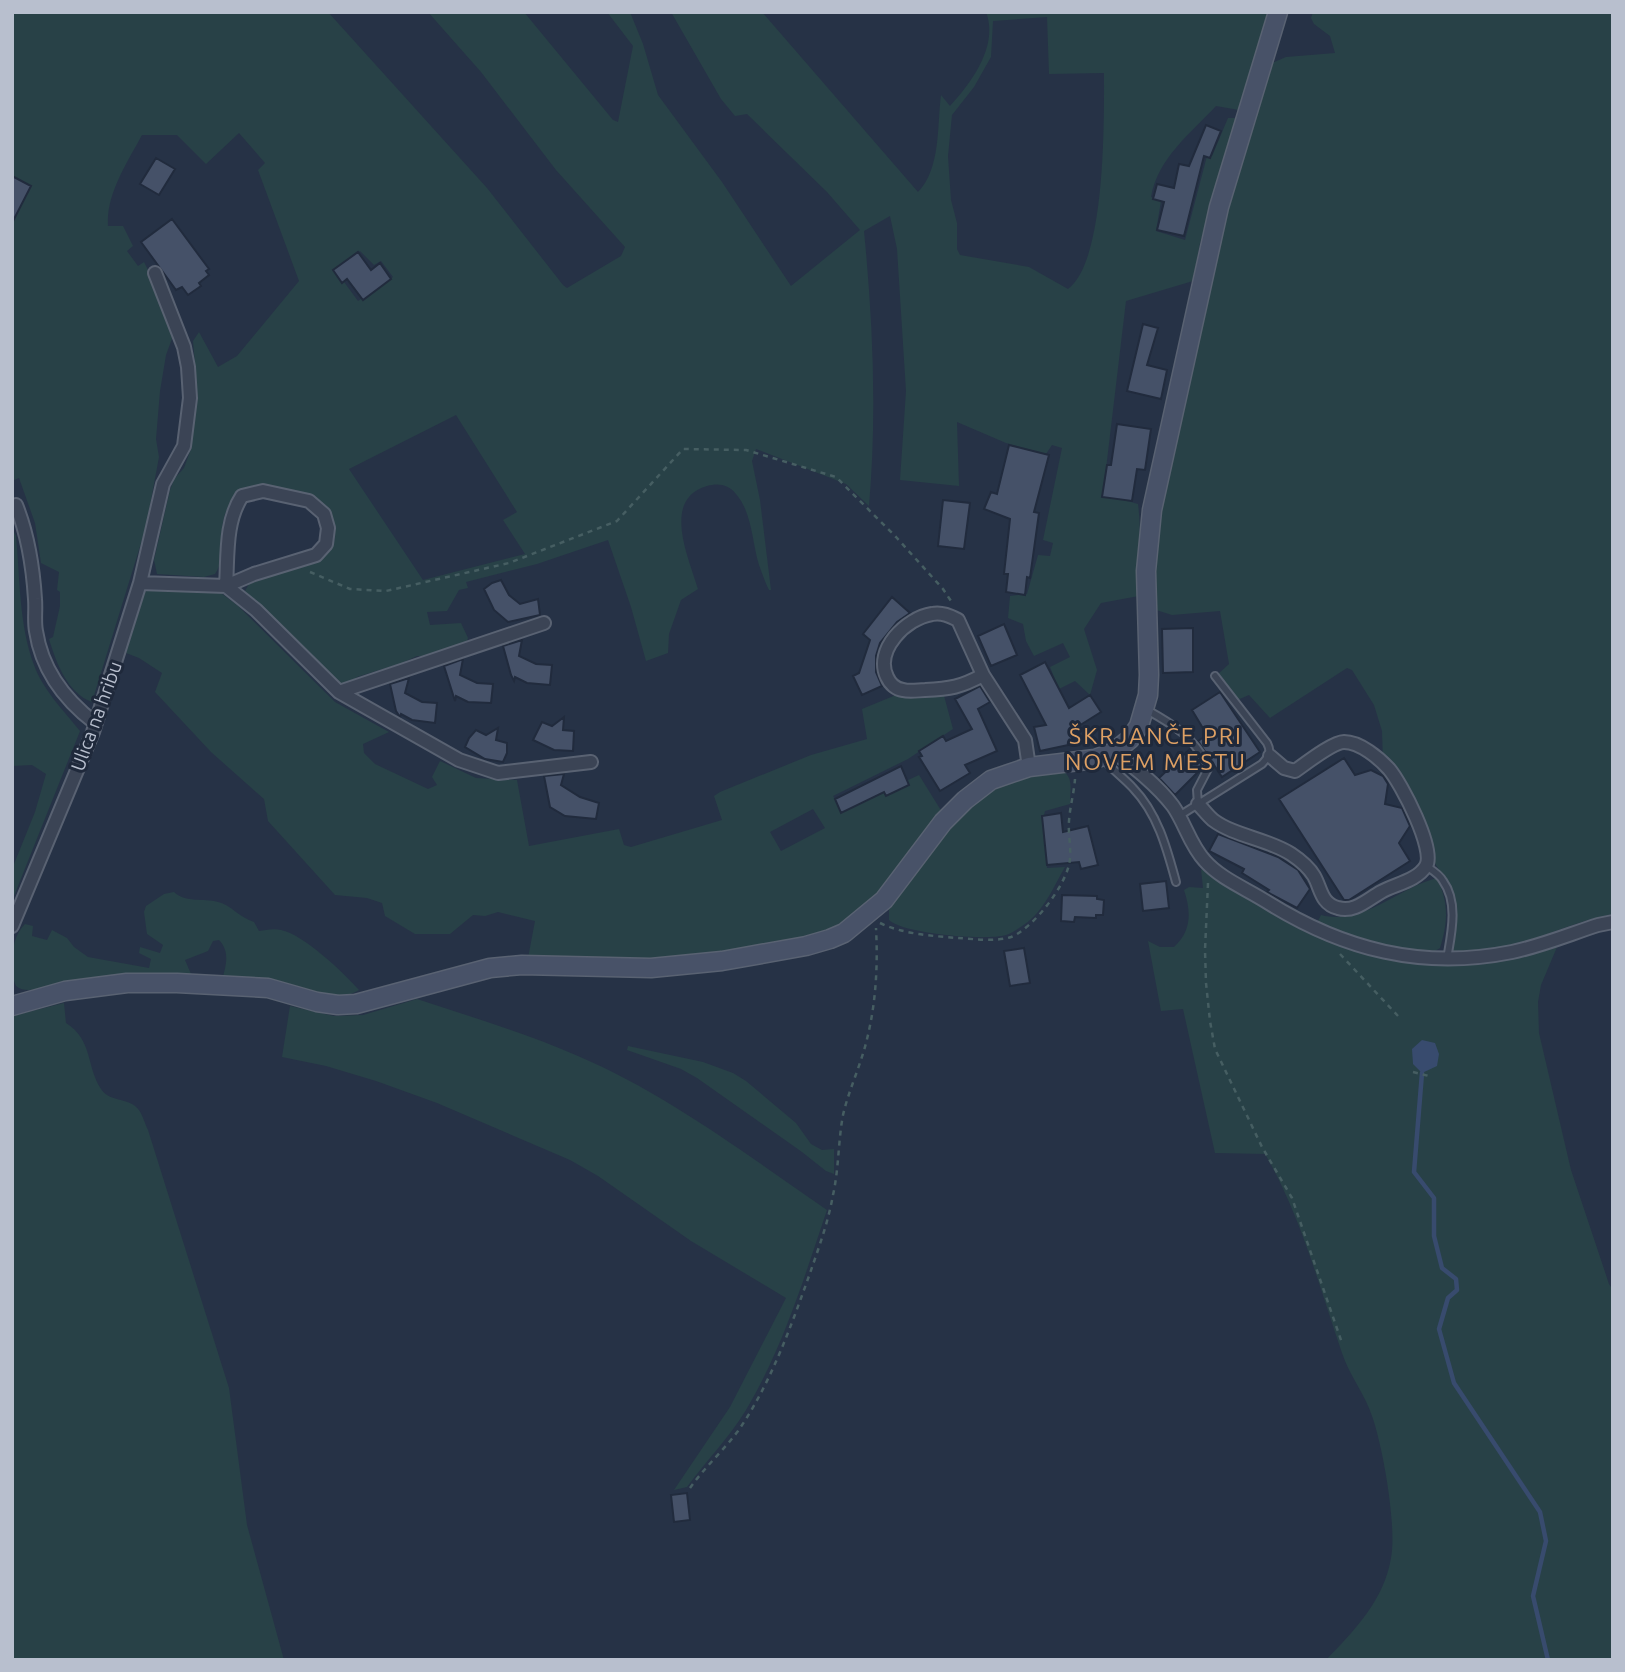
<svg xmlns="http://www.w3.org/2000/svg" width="1625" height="1672" font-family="Ubuntu,sans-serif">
	<rect width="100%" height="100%" fill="#263246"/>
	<path fill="#284147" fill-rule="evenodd" d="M12,12H328L487,188L563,285L567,288L621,256L625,247L556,170L481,72L428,12H524L613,120L618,122L633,46L607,12H630L643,44L658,95L722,182L791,286L860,230L827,192L747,114L735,116L721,99L671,12H762L918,192C941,169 937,125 941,95L950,106C971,83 999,46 986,12H1267L1263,35L1239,110L1216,106C1190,134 1158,158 1151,197L1161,201L1156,231L1185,240L1207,156H1212L1228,118H1238L1200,243L1193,281L1126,301L1103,494L1138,504C1142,534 1138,565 1139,596L1101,603L1084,629L1097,670L1090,695L1075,681L1059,689L1050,667L1070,657L1063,643L1034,656L1026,641L1023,624L1008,618L1010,596L1027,594L1038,555L1050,556L1053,543L1043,540L1062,448L1052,445L1046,454L1006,443L957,422L959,486L900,480L906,391L897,249L890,216L864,231C873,323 877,414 869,506L846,484L756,449L752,461L760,500L771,590H769C765,582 762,573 759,565C752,542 752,512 736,494C728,484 718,483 707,486C661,499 689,558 698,589L681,600L669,634L668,653L646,661L631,607L608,540L537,564L466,582L468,588L459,590L447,611L427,612L430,625L461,623L468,638L466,643L425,656H417L402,663L357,677L348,684L340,686L264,613L245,591L249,584L319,559C346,542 334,521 317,502L242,490C206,525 234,544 215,574L204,577L157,574L154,560L170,490L174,479L184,468L192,446L190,442C199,409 196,375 193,341L199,332L218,367L237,356L299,281L258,170L265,163L239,133L206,164L177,135H142C127,163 106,194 108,226H123L133,246L127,251L138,266L144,262L168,310L173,336L166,355L160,391L156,439L159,457L146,527L92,702C67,693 56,662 49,639L53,637L60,606V592L57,590L59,572L41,563L35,523L19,478L12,481V212L16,214L31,186L12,177ZM1047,17L1049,74L1104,73C1104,119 1106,261 1068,289L1029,267L960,255L957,249V223L951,200L948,156L952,115L974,87L991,57L993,21ZM360,251L374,265L381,261L393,277L358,301L336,271ZM456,415L517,512L503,520L525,554L423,580L349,469Z
		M1313,12H1613V914C1580,920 1551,934 1520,944C1497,952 1474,952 1450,953L1453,938L1447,882L1432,859L1383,763L1382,731L1374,705L1352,670L1347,668L1270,718L1249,695L1235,701L1217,675L1229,664L1220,611L1172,615L1153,609L1154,549L1162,505L1227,200L1272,63L1286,57L1335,53L1330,36L1314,24L1311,18Z
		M12,528L16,536C20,578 19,625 34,665C43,690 64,711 80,731L12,901V869L35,812L46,774L32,765L12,766Z
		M151,588L194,592L214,590L221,593L237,605L335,702L389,732L363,744L364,753L375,764L428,789L437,785L432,777L440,761L476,778L517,780L529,846L619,829L624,845L631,847L722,820L714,796L720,792L811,755L867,739L862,709L896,695L943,692L953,729L908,759L833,796L843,810L919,775L942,812L871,901L855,916L819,934L703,956L653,961L528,958L535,921L498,912L485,916L473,915L450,934H415L385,916L382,903L367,898L335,895L268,821L264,799L211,752L155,692L162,673L139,658L126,653L145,592ZM813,809L825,828L781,851L770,832Z
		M1063,771C1074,778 1070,792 1070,804L1045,811L1043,820L1047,868L1065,867C1054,886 1044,911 1025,924C1019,928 1012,933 1006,935C986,941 904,934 889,920V909L907,882L954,821L968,807L1002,785L1028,777Z
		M1201,869C1282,917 1331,956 1430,963C1452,965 1477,967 1499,961C1520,956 1540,947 1560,940L1541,985L1538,1002L1539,1033L1571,1170L1609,1284L1613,1290V1660H1326C1355,1630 1384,1600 1391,1558C1397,1527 1383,1447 1372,1416C1365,1394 1349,1375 1342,1353C1319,1286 1301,1216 1265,1154L1215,1153L1183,1009L1161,1011L1148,941L1160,947H1174C1192,931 1191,911 1184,890L1189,887L1203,888Z
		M1437,878C1449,903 1448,922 1440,948L1432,953L1373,946L1316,925L1321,915C1364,926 1397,888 1437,878Z
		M174,892C186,903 203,898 218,902C231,905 240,918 254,922L259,931C265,930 274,928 281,930C303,934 344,973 359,990C339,1004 297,985 273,980C257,977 240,977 223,976C227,963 229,950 219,940L213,941L208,951L185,960L191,974C144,974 99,977 53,986C40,988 26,994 16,986C8,969 11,937 25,924L33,926L32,936L47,940L52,930L67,938L74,947L88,957L149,968L151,959L139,953L140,947L160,953L163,945L147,934L144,912L146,906L164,894Z
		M417,999C471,1017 526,1033 578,1056C667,1094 747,1155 827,1210C804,1278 783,1348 746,1410C729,1438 706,1461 687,1487L674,1490L730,1407L786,1298L691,1241L598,1176L570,1160L437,1103L376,1081L326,1066L282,1057L290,1006L334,1016L363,1015Z
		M64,1003L66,1023C93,1040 86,1066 101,1089C108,1101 125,1098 135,1106C142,1111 144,1122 148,1130L229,1388L247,1525L284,1660H12V1016Z
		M628,1046L703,1062L733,1073L746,1081L796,1123L811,1144L822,1150L834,1149V1174L826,1171L802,1152L697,1078L681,1069L627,1050Z"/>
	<path fill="#384b6e" d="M1422,1040L1435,1043L1439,1054L1437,1066L1422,1073L1413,1064L1412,1049Z"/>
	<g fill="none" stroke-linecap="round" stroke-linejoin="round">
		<path stroke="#384b6e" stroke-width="4.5" d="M1422,1073L1414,1172L1434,1198V1236L1442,1268L1456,1279L1457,1290L1448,1298L1439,1329L1454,1383L1540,1512L1546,1541L1533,1596L1548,1660"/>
	</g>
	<path fill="#455168" stroke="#212b3d" stroke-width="2" d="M1206,125L1221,131L1210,158L1204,156L1184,236L1157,230L1164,202L1153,199L1157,184L1174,188L1179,164L1189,166Z
		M156,158L175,169L159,195L140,184Z
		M12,176L31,186L12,223Z
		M172,219L209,269L206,271L209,275L199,283L201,286L188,295L182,287L176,290L141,242Z
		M358,252L371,270L380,263L391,279L363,300L347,279L342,283L333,270Z
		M1143,324L1158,328L1147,365L1167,370L1161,399L1127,391Z
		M1117,424L1151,429L1145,470L1137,469L1132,501L1102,497L1107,465H1111Z
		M1009,445L1049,455L1034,512L1039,513L1030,578L1027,577L1025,595L1006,592L1008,574H1004L1010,519L984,509L991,492L997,494Z
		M943,500L970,503L964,549L938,546Z
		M501,580L509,595L520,604L538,599L540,615L508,622L494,610L484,589L492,583Z
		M892,597L910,613L897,622L880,643L876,656V672L882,686L862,695L853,676L859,673L870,640L863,634Z
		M1004,624L1017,655L991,666L978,636Z
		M1193,628V672L1163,673L1162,629Z
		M522,640L519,656L536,664L552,665L550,685L527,683L515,677L514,681L511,675L503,646Z
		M463,659L460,675L477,683L493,684L491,703L468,702L456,696L455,701L444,666Z
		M1045,662L1069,708L1090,695L1101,712L1071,731L1073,744L1040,751L1034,727L1046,725L1020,675Z
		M409,678L405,693L422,702L437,703L435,723L412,720L401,714L400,717L396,711L390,684Z
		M980,686L990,702L978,709L997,751L965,765L970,773L940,791L919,757L922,756L919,751L943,736L946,741L972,729L955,699Z
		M1220,692L1260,752L1222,777L1198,741L1207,735L1192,710Z
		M564,717L563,730L574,731L573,751L554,750L533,740L542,722L552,726Z
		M498,728L496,740L507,743V753L503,762L485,759L465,747L469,738L476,730L486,735Z
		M1190,749L1203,767L1175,795L1159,778Z
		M1344,758L1355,775L1371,770L1383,776L1388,784L1385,804L1402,808L1410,826L1399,843L1410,861L1349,900H1344L1279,799Z
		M901,766L909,785L886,796L884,792L841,813L835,799Z
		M564,774L561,785L580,797L599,803L596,819L565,816L550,807L544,776Z
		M1061,813L1063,832L1088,826L1098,865L1081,869L1079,862L1047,865L1042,816Z
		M1218,834L1278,857L1298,870L1310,889L1297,908L1267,892L1269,890L1242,873L1244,869L1209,851Z
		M1166,881L1169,908L1143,911L1140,884Z
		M1062,895L1097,896V899L1104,900L1103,915H1096V918L1075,917L1074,922L1061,921Z
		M1024,948L1030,983L1010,986L1004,951Z
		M687,1493L690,1520L674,1522L671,1495Z"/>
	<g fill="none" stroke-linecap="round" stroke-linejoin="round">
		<defs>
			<path id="lane" d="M1147,710C1176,726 1193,737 1209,767L1197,790L1198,804
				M1102,757C1111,769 1123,777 1133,788C1158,814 1167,849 1176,882
				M1179,816L1262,764C1269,756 1272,753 1267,743L1215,676
				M1426,866C1432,870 1440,875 1443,881C1459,903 1451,935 1447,959"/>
			<path id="street" d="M263,491L309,501L324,514L328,528L326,544L316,555L254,574L226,586C228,555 225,522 242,496Z
				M16,505C28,535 33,567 35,599C36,610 34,621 36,631C42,671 65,700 95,723
				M140,583L163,484L184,446L190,398L188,367L184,347L155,273
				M983,675C961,687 950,689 925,690C919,690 910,692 903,690C896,689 890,684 887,677C874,650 906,618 932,614C942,612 950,616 958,620L983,675L1025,740L1029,767
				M339,692L544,623
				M1114,752C1135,768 1157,785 1173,806C1185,823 1190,845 1205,861C1221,879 1247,889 1267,902C1344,950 1422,970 1512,952C1541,946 1570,934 1598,925L1613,922
				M1198,804C1203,809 1208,816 1213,820C1234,836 1268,839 1291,854C1300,860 1308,866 1314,876C1321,888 1321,904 1338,908C1354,913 1367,900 1381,892C1395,884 1417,881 1426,866C1436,850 1401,783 1389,769C1379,758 1360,742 1344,742C1333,742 1305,764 1295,771L1284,768L1270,756
				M12,926L93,732L140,583L226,586L256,610L339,692L459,760L498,773L591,762"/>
			<path id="secondary" d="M12,1006L65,991L127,983H177L268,988L317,1002L338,1005L356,1004L490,968L522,965L651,968L722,961L806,946L830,939L844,933L884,900L943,822L965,800L991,780L1029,767L1095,759L1114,752L1130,739L1139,726L1148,695L1149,675L1146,571L1152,510L1219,207L1278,12"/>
		</defs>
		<use href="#lane" stroke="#596272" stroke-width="10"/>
		<use href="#street" stroke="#596272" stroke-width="16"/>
		<use href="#secondary" stroke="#596272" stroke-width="21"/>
		<path stroke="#465e62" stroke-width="2.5" stroke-dasharray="5 5" stroke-linecap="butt" d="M310,572L350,589L386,591L509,563L617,521L683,449L746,450L836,477L896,537L943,589L951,601
			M1208,883L1205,950L1206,983L1210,1021L1215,1049L1262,1147L1292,1198L1342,1343
			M880,923C903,934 932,936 958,938C974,939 996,942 1011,937C1034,928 1069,882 1070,858C1071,846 1068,833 1069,821C1070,806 1074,793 1075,779
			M1340,954L1398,1016
			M1413,1072L1429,1076
			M690,1488C704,1468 723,1451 738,1431C770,1385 790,1329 809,1276C818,1250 828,1223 833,1195C839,1168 838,1142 843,1115C849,1089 861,1065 867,1039C876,1003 878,965 876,928"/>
		<use href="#lane" stroke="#3b4455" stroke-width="6"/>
		<use href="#street" stroke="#3b4455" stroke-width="12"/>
		<use href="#secondary" stroke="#485268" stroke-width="18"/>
	</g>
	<g text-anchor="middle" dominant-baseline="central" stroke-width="6" stroke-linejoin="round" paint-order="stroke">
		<g font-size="19" fill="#b8bfce" stroke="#1f293b">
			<text transform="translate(96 716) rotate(-70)">Ulica na hribu</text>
		</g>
		<g font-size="23" letter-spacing="2" fill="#dea064" stroke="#1f293b">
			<text x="1156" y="735">ŠKRJANČE PRI<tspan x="1156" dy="26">NOVEM MESTU</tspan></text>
		</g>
	</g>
	<rect width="1625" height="1672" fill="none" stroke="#b8bfce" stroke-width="28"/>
</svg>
